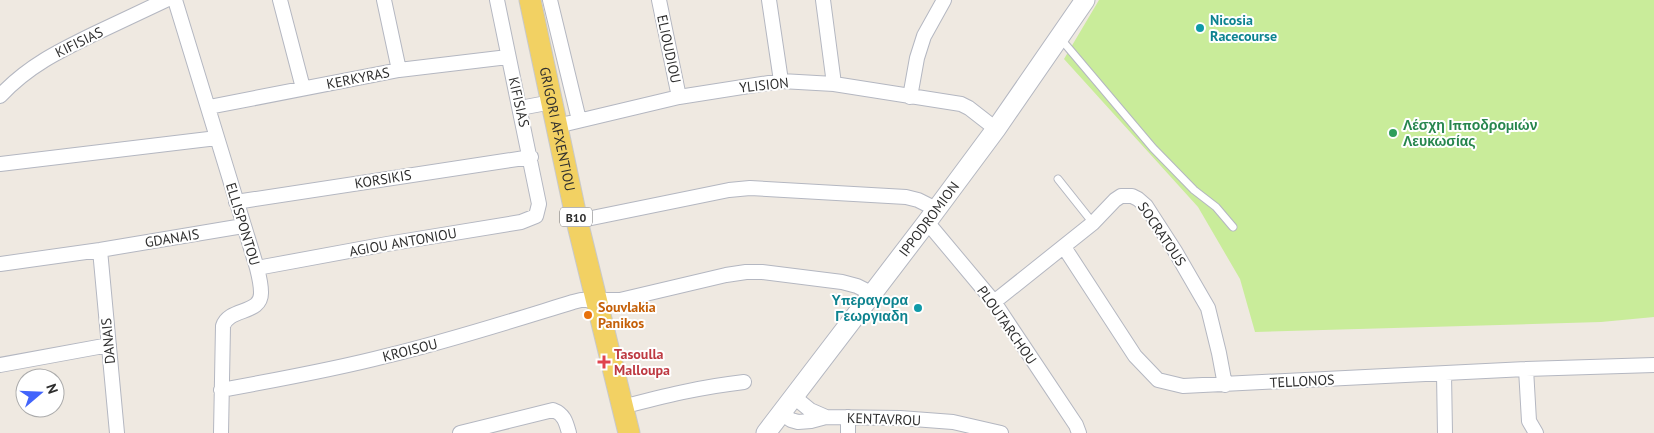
<svg xmlns="http://www.w3.org/2000/svg" width="1654" height="433" font-family="'PT Sans',sans-serif">
	<rect width="100%" height="100%" fill="#efe9e1"/>
	<path fill="#c9ec9a" d="M1099,0H1654V317L1601,322L1255,332L1240,279L1198,207L1064,59Z"/>
	<g fill="none" stroke-linecap="round" stroke-linejoin="round">
		<defs>
			<path id="lane" d="M1060,38L1153,148L1194,190L1216,207L1233,227
				M1058,179L1093,223"/>
			<path id="street" d="M175,0L257,268C259,276 261,284 261,292C262,315 229,307 223,326L221,433
				M280,0L303,88
				M384,0L399,70
				M550,0L579,120
				M659,0L679,97
				M769,0L781,81
				M823,0L834,84
				M0,96C28,66 59,51 96,33C119,22 143,11 166,0
				M910,97L917,58L924,36L944,0
				M209,107L399,70L508,57
				M520,108L552,102
				M557,126L679,97L781,81L834,84L961,104L969,108L996,129
				M0,164L217,138
				M236,202L531,157
				M577,221L729,190L750,188L906,197L918,200L936,209
				M927,222L994,302L1076,425L1079,433
				M1064,247L1135,356L1158,380L1183,386L1526,369L1654,365
				M100,250L117,433
				M0,264L100,250L243,226
				M257,268L387,244L521,222L536,216L539,204L497,0
				M994,302L1093,223L1115,200L1121,196H1132L1138,199L1146,206L1175,251L1208,308L1219,353L1225,385
				M0,365L109,345
				M1526,369L1529,421L1536,433
				M1444,374L1445,433
				M221,390C276,380 332,370 386,356C449,341 511,321 573,302L581,300H620L726,275L746,272H762L842,282L857,286L873,294
				M793,396L810,410L826,417
				M622,407C664,396 700,387 744,382
				M781,413L791,420L798,422L811,421L826,417L900,418L953,422L1001,433
				M460,433L553,410C564,414 566,422 569,433
				M848,433V417"/>
			<g id="secondary">
				<path id="s1" d="M766,433L927,222L996,129L1085,0"/>
			</g>
			<g id="primary">
				<path id="s2" d="M530,0L577,221L629,433"/>
			</g>
		</defs>
		<use href="#lane" stroke="#b4b7c1" stroke-width="9"/>
		<use href="#street" stroke="#b4b7c1" stroke-width="16"/>
		<use href="#secondary" stroke="#b4b7c1" stroke-width="21"/>
		<use href="#primary" stroke="#c9c9c9" stroke-width="23"/>
		<use href="#lane" stroke="#fff" stroke-width="7"/>
		<use href="#street" stroke="#fff" stroke-width="14"/>
		<use href="#secondary" stroke="#fff" stroke-width="19"/>
		<use href="#primary" stroke="#f2d163" stroke-width="21"/>
	</g>
	<g fill="#0f9aa8" stroke="#fff" stroke-width="2">
		<circle cx="1200" cy="28" r="5"/>
		<circle cx="918" cy="308" r="5"/>
	</g>
	<circle fill="#2e9e5b" stroke="#fff" stroke-width="2" cx="1393" cy="133" r="5"/>
	<circle fill="#e8710a" stroke="#fff" stroke-width="2" cx="588" cy="315" r="5"/>
	<path fill="#e0444e" stroke="#fff" stroke-width="2" d="M601.5 354.5h5v5h5v5h-5v5h-5v-5h-5v-5h5z"/>
	<g text-anchor="middle" dominant-baseline="central" stroke-width="4" stroke-linejoin="round" paint-order="stroke">
		<rect fill="#fff" stroke="#6d6d6d" stroke-width="1" x="560" y="207.5" width="32" height="19" rx="4"/>
		<g font-size="12" font-weight="bold" fill="#2e2e2e">
			<text x="576" y="217">B10</text>
		</g>
		<g font-size="14" font-weight="bold" fill="#0d838f" stroke="#fff" text-anchor="start">
			<text x="1210" y="20">Nicosia<tspan x="1210" dy="16">Racecourse</tspan></text>
			<text x="908" y="300" text-anchor="end">Υπεραγορα<tspan x="908" dy="16">Γεωργιαδη</tspan></text>
		</g>
		<g font-size="14" fill="#2e2e2e" stroke="#fff">
			<text transform="translate(79 42) rotate(-26)">KIFISIAS</text>
			<text transform="translate(669 49) rotate(78)">ELIOUDIOU</text>
			<text transform="translate(358 78) rotate(-11)">KERKYRAS</text>
			<text transform="translate(764 85) rotate(-6)">YLISION</text>
			<text transform="translate(519 102) rotate(77)">KIFISIAS</text>
			<text stroke="none"><textPath href="#s2" startOffset="132">GRIGORI AFXENTIOU</textPath></text>
			<text transform="translate(383 179) rotate(-9)">KORSIKIS</text>
			<text stroke="none"><textPath href="#s1" startOffset="269">IPPODROMION</textPath></text>
			<text transform="translate(243 224) rotate(73)">ELLISPONTOU</text>
			<text transform="translate(1162 234) rotate(56)">SOCRATOUS</text>
			<text transform="translate(172 238) rotate(-9)">GDANAIS</text>
			<text transform="translate(403 242) rotate(-10)">AGIOU ANTONIOU</text>
			<text transform="translate(1007 325) rotate(55)">PLOUTARCHOU</text>
			<text transform="translate(108 341) rotate(-95)">DANAIS</text>
			<text transform="translate(410 350) rotate(-14)">KROISOU</text>
			<text transform="translate(1302 381) rotate(-3)">TELLONOS</text>
			<text transform="translate(884 419) rotate(2)">KENTAVROU</text>
		</g>
		<g font-size="14" font-weight="bold" fill="#27864d" stroke="#fff" text-anchor="start">
			<text x="1403" y="125">Λέσχη Ιπποδρομιών<tspan x="1403" dy="16">Λευκωσίας</tspan></text>
		</g>
		<g font-size="14" font-weight="bold" fill="#c56008" stroke="#fff" text-anchor="start">
			<text x="598" y="307">Souvlakia<tspan x="598" dy="16">Panikos</tspan></text>
		</g>
		<g font-size="14" font-weight="bold" fill="#be3a42" stroke="#fff" text-anchor="start">
			<text x="614" y="354">Tasoulla<tspan x="614" dy="16">Malloupa</tspan></text>
		</g>
	</g>
	<g transform="translate(40 393) rotate(71)"><circle r="24" fill="#ffffff" stroke="#ababab"/>
	<path d="M0-4L9 19L0 12L-9 19Z" fill="#4264fb"/>
	<text y="-8" font-size="14" font-weight="bold" text-anchor="middle" fill="#2e2e2e">N</text>
	</g>
</svg>
